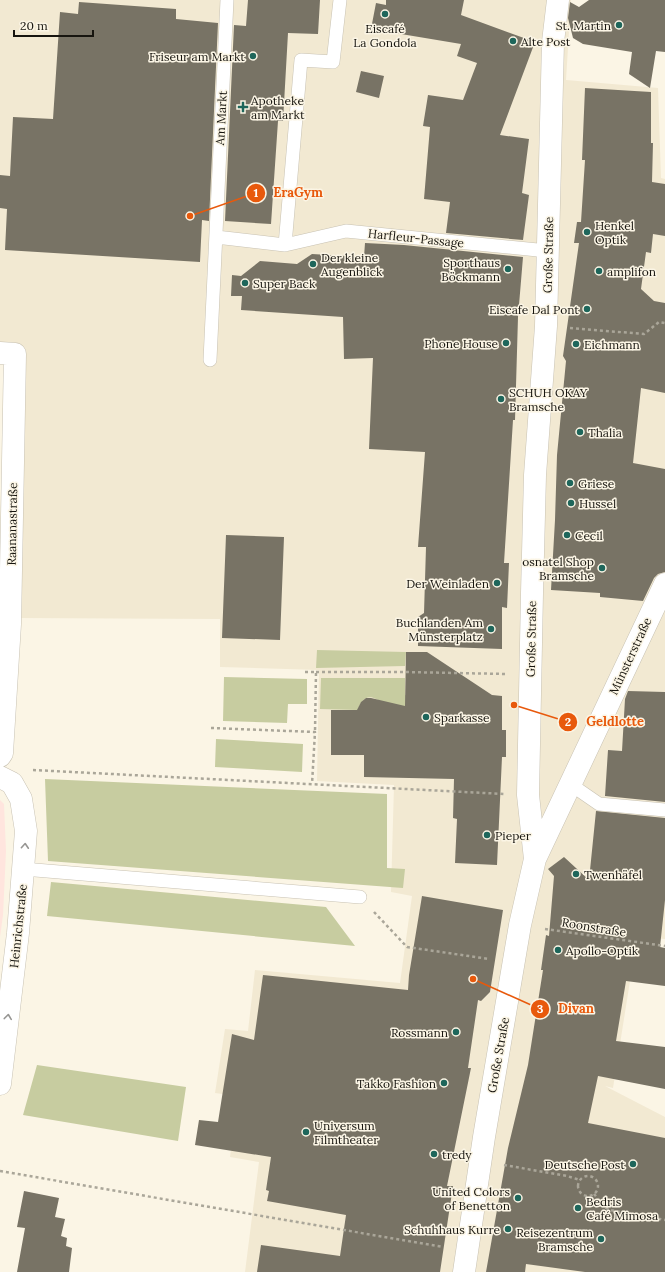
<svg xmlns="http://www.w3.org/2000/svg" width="665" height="1272" font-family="Lora,serif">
	<rect width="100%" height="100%" fill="#fbf5e5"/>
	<path fill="#f2e9d2" d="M0,0H571L566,80L658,88L661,178L665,179V939L637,937L613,1088L605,1086L665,1117V1272H245L259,1162L230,1157L238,1096L215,1093L225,1029L248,1031L255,970L400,983L412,896L391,892L394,785L317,781L319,670L220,667V619L16,618L19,347L0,345Z"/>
	<path fill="#ffe5de" d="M0,800L4,804L6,851L3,915L0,937Z"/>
	<path fill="#c7cca0" d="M317,650L406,652L405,666L316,668Z
		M224,677L307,679V704H288L287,723L223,721Z
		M321,678H405V695L410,696L409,709C401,707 392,706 384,704C381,703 379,700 376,699C367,694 360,701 358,710L320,709Z
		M216,739L303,744L302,772L215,767Z
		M45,779L387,794V868L405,869L403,888L48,861Z
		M51,882L326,907L355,946L47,916Z
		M37,1065L186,1087L178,1141L23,1115Z"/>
	<path fill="#787365" d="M248,0H320L318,34L288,33L283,121H278L271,224L225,221L234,25L246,26Z
		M386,0H464L461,15L535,42L500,135L529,139L522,193L529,195L523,240L446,233L450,202L424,199L430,127L423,126L428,95L463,100L477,63L457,56L461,44L371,29L376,3L386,5Z
		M589,0H665V52L656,51L650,88L629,74L632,52L583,44L573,38L568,18L570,2L579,7Z
		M79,2L176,9V19L218,23L209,221L202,220L200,262L5,250L7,209L0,208V175L10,176L13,117L53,119L60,12L78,14Z
		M361,71L384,76L379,98L356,92Z
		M585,88L651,92V143H653L652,182L665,184V236L653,234L651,253L646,252L641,289L654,301L665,303V393L641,388L633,463L665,469V572L658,574L654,578L643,601L600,597V593L551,590L555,520L557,455L566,361L563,356L579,243H574L577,222H581L585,160H582Z
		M365,243L404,245L523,257L518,317L515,420H513L504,563H509L507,608L502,607V649L418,646V617L424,613L426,547H418L425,452L369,449L373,358L344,359L343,317L241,310L242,296H231L232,275L241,276L260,261L297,264L312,254L364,257Z
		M226,535L284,537L280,640L222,638Z
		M406,652H427L492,695L502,696V730H506V757H502L497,865L455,863L457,819L453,818L454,779L364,777V755H331V710H357L361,702L366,698H371L405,706Z
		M628,691L665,692V802L605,796L608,750L622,751L625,699Z
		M596,811L665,818V900L660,947L665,948V986L626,981L616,1041L665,1047V1089L598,1076L588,1123L665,1138V1272H585L526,1264L525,1272H486L508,1148L528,1065L543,970H541L546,935L549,936L554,876L548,869L564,857L589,880Z
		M422,896L503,910L490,992L481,1001L478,1000L468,1068H471L447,1186H453L440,1272H257L261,1245L340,1256L346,1215L267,1201L269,1191L266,1190L271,1157L195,1145L199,1120L218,1122L232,1034L254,1040L263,975L408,990L409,975Z
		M24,1191L59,1198L55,1217L65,1219L61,1236L67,1238L66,1246L72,1248L69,1272H17L25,1228L17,1227Z"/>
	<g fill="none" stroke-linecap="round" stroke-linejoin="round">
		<defs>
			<path id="lane" d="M216,237L285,245L346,231L548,251
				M285,245L301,60L333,62L340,0
				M210,360L227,0
				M570,784L599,804L665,810
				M23,869L360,897"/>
			<path id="street" d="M0,353L15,354L10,624L2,753L0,756
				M0,777L12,783L21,799L26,831L18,933L0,1084
				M535,859L665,584
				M464,1272L484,1137L520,925L535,859L528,795L532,593L535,475L546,326L553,42L558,0"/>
		</defs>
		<use href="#lane" stroke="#c8c2b3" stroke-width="14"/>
		<use href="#street" stroke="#c8c2b3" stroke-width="23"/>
		<path stroke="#aaa699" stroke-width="2.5" stroke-dasharray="3 3" stroke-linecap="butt" d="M570,328L644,334L659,322L665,323
			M305,672H316L315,732
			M316,672H405L506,674
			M211,728L315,732L312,784
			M33,770L504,794
			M374,912L407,947L489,959
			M545,929L665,946
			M504,1165L567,1176L580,1180
			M0,1171L443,1247
			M578 1186a10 10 0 1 1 20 0a10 10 0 1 1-20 0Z
			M594,1194L606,1208L610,1210L665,1220"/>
		<use href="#lane" stroke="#fff" stroke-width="13"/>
		<use href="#street" stroke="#fff" stroke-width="22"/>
	</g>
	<defs><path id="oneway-chevron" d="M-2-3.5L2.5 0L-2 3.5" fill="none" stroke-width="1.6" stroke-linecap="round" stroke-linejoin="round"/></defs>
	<g stroke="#979693">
		<use href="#oneway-chevron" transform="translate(25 846) rotate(-86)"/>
		<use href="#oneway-chevron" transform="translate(8 1017) rotate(-83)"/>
	</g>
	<g fill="#1e665b" stroke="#fbf5e5" stroke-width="1.5">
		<circle cx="385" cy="14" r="4"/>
		<circle cx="619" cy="25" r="4"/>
		<circle cx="513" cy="41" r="4"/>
		<circle cx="253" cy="56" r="4"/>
		<path d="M241 101h4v4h4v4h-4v4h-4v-4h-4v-4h4z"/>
		<circle cx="587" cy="232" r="4"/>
		<circle cx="313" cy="264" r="4"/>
		<circle cx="508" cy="269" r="4"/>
		<circle cx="599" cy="271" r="4"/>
		<circle cx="245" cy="283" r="4"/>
		<circle cx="587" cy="309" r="4"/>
		<circle cx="506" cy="343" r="4"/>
		<circle cx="576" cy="344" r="4"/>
		<circle cx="501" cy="399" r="4"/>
		<circle cx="580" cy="432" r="4"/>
		<circle cx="570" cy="483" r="4"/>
		<circle cx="571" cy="503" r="4"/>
		<circle cx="567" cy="535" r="4"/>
		<circle cx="602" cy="568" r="4"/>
		<circle cx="497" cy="583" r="4"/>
		<circle cx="491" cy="629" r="4"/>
		<circle cx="426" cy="717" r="4"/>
		<circle cx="487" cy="835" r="4"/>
		<circle cx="576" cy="874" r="4"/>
		<circle cx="558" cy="950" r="4"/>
		<circle cx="456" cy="1032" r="4"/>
		<circle cx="444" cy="1083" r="4"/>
		<circle cx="306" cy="1132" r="4"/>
		<circle cx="434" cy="1154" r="4"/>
		<circle cx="633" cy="1164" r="4"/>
		<circle cx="518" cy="1198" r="4"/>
		<circle cx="578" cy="1208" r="4"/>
		<circle cx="508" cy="1229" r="4"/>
		<circle cx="601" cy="1239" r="4"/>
	</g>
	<g text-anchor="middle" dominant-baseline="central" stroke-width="3" stroke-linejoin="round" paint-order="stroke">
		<g font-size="12" fill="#17150f" stroke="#fbf5e5" text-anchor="start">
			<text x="611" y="25" text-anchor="end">St. Martin</text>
			<text x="385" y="28" text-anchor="middle">Eiscafé<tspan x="385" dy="14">La Gondola</tspan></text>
			<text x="521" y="41">Alte Post</text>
			<text x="245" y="56" text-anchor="end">Friseur am Markt</text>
			<text x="251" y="100">Apotheke<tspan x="251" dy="14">am Markt</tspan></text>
			<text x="595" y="225">Henkel<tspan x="595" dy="14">Optik</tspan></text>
			<text x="321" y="257">Der kleine<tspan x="321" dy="14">Augenblick</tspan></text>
			<text x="500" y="262" text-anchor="end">Sporthaus<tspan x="500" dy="14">Böckmann</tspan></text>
			<text x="607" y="271">amplifon</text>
			<text x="253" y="283">Super Back</text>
			<text x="579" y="309" text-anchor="end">Eiscafe Dal Pont</text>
			<text x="498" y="343" text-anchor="end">Phone House</text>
			<text x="584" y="344">Eichmann</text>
			<text x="509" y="392">SCHUH OKAY<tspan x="509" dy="14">Bramsche</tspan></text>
			<text x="588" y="432">Thalia</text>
			<text x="578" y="483">Griese</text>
			<text x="579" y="503">Hussel</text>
			<text x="575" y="535">Cecil</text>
			<text x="594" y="561" text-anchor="end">osnatel Shop<tspan x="594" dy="14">Bramsche</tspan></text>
			<text x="489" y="583" text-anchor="end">Der Weinladen</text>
			<text x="483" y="622" text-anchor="end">Buchlanden Am<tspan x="483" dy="14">Münsterplatz</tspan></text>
			<text x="434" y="717">Sparkasse</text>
			<text x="495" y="835">Pieper</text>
			<text x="584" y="874">Twenhäfel</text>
			<text x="566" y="950">Apollo-Optik</text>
			<text x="448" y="1032" text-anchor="end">Rossmann</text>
			<text x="436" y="1083" text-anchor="end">Takko Fashion</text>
			<text x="314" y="1125">Universum<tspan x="314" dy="14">Filmtheater</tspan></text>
			<text x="442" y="1154">tredy</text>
			<text x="625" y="1164" text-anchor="end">Deutsche Post</text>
			<text x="510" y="1191" text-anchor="end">United Colors<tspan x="510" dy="14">of Benetton</tspan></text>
			<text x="586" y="1201">Bedris<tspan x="586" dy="14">Café Mimosa</tspan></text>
			<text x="500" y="1229" text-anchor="end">Schuhhaus Kurre</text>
			<text x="593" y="1232" text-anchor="end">Reisezentrum<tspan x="593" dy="14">Bramsche</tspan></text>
		</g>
		<g font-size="12" fill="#17150f" stroke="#fbf5e5">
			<text transform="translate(221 118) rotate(-87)">Am Markt</text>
			<text transform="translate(416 238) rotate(6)">Harfleur-Passage</text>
			<text transform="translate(548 255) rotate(-89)">Große Straße</text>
			<text transform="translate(12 524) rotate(-89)">Raananastraße</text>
			<text transform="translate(531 639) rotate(-89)">Große Straße</text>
			<text transform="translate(630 656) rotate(-65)">Münsterstraße</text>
			<text transform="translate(18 926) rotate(-84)">Heinrichstraße</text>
			<text transform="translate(594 927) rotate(9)">Roonstraße</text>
			<text transform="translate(498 1055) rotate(-80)">Große Straße</text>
		</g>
	</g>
	<path fill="none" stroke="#e8590c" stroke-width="1.5" d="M190 216L256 193M514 705L568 722M473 979L540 1009"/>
	<g fill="#e8590c" stroke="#fbf5e5" stroke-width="1.5">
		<circle cx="190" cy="216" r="4"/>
		<circle cx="514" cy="705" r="4"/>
		<circle cx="473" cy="979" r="4"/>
		<circle cx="256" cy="193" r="10"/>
		<circle cx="568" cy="722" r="10"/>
		<circle cx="540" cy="1009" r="10"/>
	</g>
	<g font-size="12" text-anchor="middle" font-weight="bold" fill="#fff">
		<text x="256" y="197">1</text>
		<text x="568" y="726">2</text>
		<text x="540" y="1013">3</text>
	</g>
	<g font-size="13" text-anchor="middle" font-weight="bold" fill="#e8590c" stroke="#fbf5e5" stroke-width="3" stroke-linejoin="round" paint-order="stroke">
		<text x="298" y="197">EraGym</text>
		<text x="615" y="726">Geldlotte</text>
		<text x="576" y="1013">Divan</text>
	</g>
	<path d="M14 30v6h79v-6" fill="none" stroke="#17150f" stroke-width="2"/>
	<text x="20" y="30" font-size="12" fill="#17150f" stroke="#fbf5e5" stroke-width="3" paint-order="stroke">20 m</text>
</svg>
